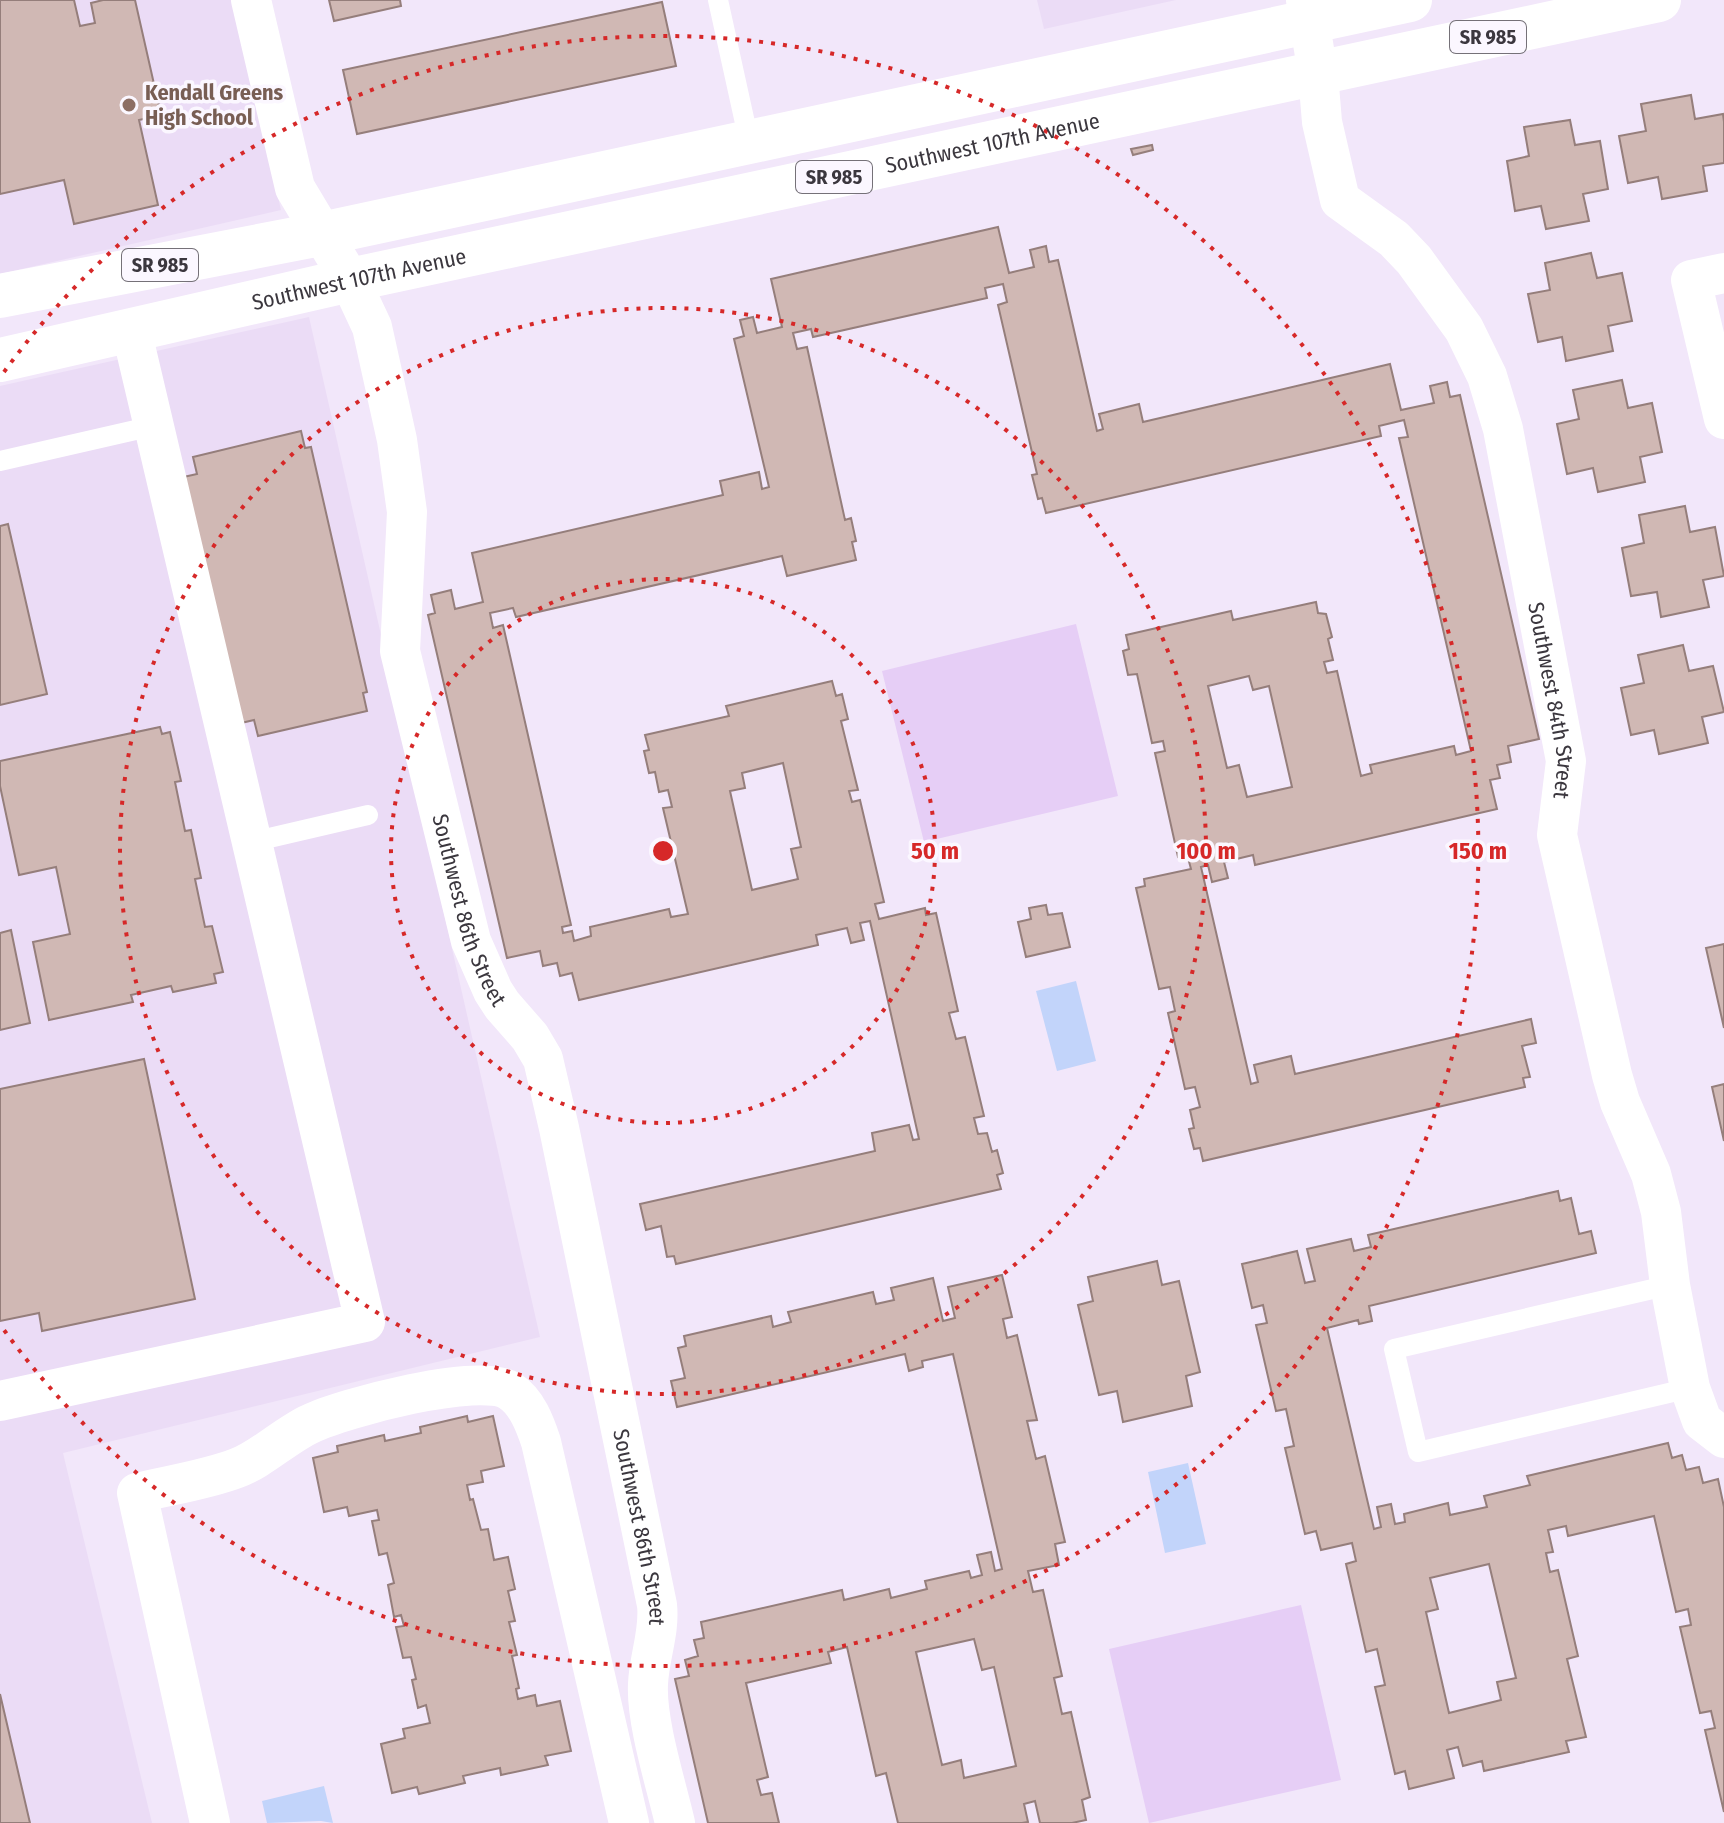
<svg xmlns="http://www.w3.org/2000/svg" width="1724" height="1823" font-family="'Fira Sans Condensed',sans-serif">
	<rect width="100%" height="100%" fill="#f2e7fa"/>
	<path fill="#ebdcf6" d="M0,0H233L281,210L0,274Z
		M1037,0H1176L1044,29Z
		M309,317L540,1337L63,1453L152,1823H0V386Z"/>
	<path fill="#e6cef6" d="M1076,624L1118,796L924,842L882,671Z
		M1301,1605L1341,1780L1149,1823L1109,1649Z"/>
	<path fill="#c2d4fa" d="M1076,981L1096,1061L1057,1071L1036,991Z
		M1188,1463L1206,1544L1165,1553L1148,1472Z
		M324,1786L333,1823L321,1821L267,1823L262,1801Z"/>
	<path fill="#d0b8b4" stroke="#957e7b" stroke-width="2" fill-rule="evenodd" d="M0,0H74L80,26L95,23L91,3L103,0H135L161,115L139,120L158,205L74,224L64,180L0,194Z
		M329,0H400L401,6L334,21Z
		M662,2L676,66L357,134L343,70Z
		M1691,95L1695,119L1723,114L1724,122V163L1703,166L1707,191L1662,199L1658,177L1628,183L1619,136L1646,131L1641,104Z
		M1570,120L1575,145L1600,141L1608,189L1583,194L1589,221L1546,229L1541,206L1515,211L1507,161L1529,156L1524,127Z
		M1152,145L1153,150L1133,155L1131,149Z
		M998,227L1009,273L1034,267L1030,250L1046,246L1049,262L1058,260L1097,431L1103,429L1099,414L1139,404L1143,422L1390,364L1401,410L1434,403L1430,386L1447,382L1450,397L1460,395L1539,739L1508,746L1511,762L1497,765L1500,778L1490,780L1497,809L1255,865L1253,855L1224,862L1228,878L1212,882L1208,865L1201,867L1251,1084L1258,1082L1254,1065L1291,1056L1295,1074L1531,1019L1536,1043L1522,1046L1530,1077L1523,1078L1525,1087L1203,1161L1200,1148L1194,1149L1189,1129L1194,1128L1190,1110L1200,1107L1195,1087L1185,1089L1168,1013L1175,1011L1170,987L1159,989L1136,888L1145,886L1144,879L1191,869L1187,854L1178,857L1155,753L1165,751L1163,741L1152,743L1137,674L1128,675L1123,651L1129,649L1126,635L1231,611L1233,620L1316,602L1318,613L1326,614L1332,637L1328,639L1333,660L1324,662L1327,673L1337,671L1361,776L1372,773L1370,765L1454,746L1456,755L1471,751L1399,438L1408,437L1404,420L1379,426L1381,436L1046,513L1042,498L1038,499L1032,475L1037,474L998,305L1007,302L1003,284L985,288L987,298L813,337L811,329L793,333L797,349L807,347L845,520L851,518L856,541L852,542L856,560L787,576L782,556L516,617L513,608L490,613L493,628L503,625L571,925L562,927L563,933L572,931L574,941L591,936L590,927L669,909L671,917L688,914L663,808L672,807L668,790L659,792L655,772L649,773L644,751L649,750L645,735L729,716L726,706L832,681L836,696L842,694L848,719L841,721L858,790L849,791L852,802L860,800L884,902L875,904L879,919L925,908L926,915L936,913L958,1011L949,1013L956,1039L965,1037L984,1116L974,1118L978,1134L987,1133L992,1152L997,1150L1003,1173L997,1175L1001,1189L676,1264L674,1256L667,1257L661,1226L646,1230L640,1204L875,1151L872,1133L909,1125L913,1140L919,1139L870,921L860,923L864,940L851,943L847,928L816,935L818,945L579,1000L572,973L560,976L557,963L543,966L540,951L507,958L428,615L435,613L431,595L451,590L455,609L483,602L472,553L723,495L720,481L759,472L762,489L769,487L734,339L744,336L740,320L753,317L757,333L782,327L771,279ZM1249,676L1253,690L1269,686L1292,787L1247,797L1239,765L1227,768L1208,686ZM783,763L801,847L791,849L798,879L752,890L730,791L745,788L742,773Z
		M1591,253L1597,278L1622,273L1632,321L1608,326L1613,351L1566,361L1562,337L1538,342L1528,294L1550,290L1545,263Z
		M1622,380L1628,408L1652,403L1662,452L1640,457L1645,482L1598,492L1593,468L1567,474L1557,424L1579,419L1573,390Z
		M301,431L305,448L311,447L367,692L363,693L367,711L258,736L254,720L237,724L179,478L197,474L193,457Z
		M1685,506L1690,532L1715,527L1724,576L1703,580L1709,607L1661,617L1657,592L1631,596L1622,548L1644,543L1639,515Z
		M8,524L47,694L0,705V526Z
		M1683,645L1689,671L1713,666L1724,712L1702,717L1708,743L1659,754L1654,730L1631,735L1621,688L1644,683L1638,655Z
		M160,727L162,734L170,732L181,781L175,782L185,831L191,830L201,878L195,879L205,927L212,926L223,972L214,974L216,983L173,992L171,986L131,995L133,1002L49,1020L33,942L70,934L56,867L19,875L0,786V761Z
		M1046,905L1048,915L1062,913L1070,947L1026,957L1018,922L1031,919L1029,908Z
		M11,930L30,1023L0,1030V933Z
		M1724,944V1028L1706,948Z
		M144,1059L195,1299L42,1331L39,1313L0,1321V1089Z
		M1724,1084V1141L1712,1087Z
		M1558,1191L1560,1201L1571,1198L1579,1234L1591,1231L1596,1253L1369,1306L1372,1321L1359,1324L1358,1320L1327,1328L1374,1529L1381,1527L1377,1507L1391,1504L1395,1524L1405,1522L1404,1514L1448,1503L1450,1515L1487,1507L1484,1496L1530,1485L1527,1476L1668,1443L1672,1458L1682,1455L1686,1470L1699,1467L1703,1483L1718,1479L1724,1507V1812L1705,1730L1715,1728L1711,1711L1700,1713L1680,1627L1691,1625L1688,1609L1676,1612L1654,1516L1568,1536L1566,1526L1548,1530L1553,1552L1546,1553L1550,1572L1558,1570L1578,1656L1567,1659L1586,1737L1566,1741L1569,1752L1484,1771L1482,1761L1463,1766L1458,1747L1447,1750L1454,1778L1409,1789L1405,1771L1395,1774L1375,1687L1385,1685L1377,1649L1366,1652L1346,1564L1356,1561L1352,1543L1321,1550L1316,1531L1305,1534L1285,1448L1294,1446L1286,1409L1276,1411L1256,1325L1267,1323L1263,1305L1252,1308L1242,1264L1297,1251L1305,1283L1309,1282L1315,1281L1307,1249L1351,1239L1354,1251L1371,1247L1368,1235ZM1489,1564L1516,1678L1497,1682L1501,1700L1449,1713L1426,1612L1438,1609L1430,1578Z
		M1157,1261L1162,1285L1179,1281L1200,1372L1186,1376L1192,1406L1123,1422L1117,1391L1099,1395L1078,1305L1093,1301L1088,1277Z
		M1002,1275L1012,1317L1003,1319L1007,1338L1017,1335L1037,1420L1027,1421L1036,1459L1045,1456L1065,1542L1055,1544L1059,1565L1028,1571L1033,1592L1043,1590L1062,1676L1054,1678L1062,1714L1071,1712L1090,1797L1082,1800L1086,1820L1072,1823H1040L1035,1801L1024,1804L1028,1822L1022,1823H898L886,1773L876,1776L847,1647L828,1652L831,1663L746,1683L768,1777L757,1780L761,1795L772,1793L779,1823H708L675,1679L689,1676L685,1660L698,1656L694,1640L704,1638L701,1622L842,1590L844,1600L889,1589L891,1598L927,1589L925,1581L969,1571L971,1578L982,1575L977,1555L991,1552L995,1571L1002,1569L953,1354L922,1361L923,1367L909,1371L905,1354L677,1407L671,1381L685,1378L678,1348L686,1346L684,1336L771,1316L773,1327L791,1322L788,1312L873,1292L876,1304L894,1300L891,1288L933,1278L943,1321L955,1318L948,1287ZM974,1639L982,1670L994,1667L1016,1766L964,1778L961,1760L942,1765L916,1652Z
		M467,1416L468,1422L493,1416L504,1466L481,1471L483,1482L467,1485L470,1500L473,1499L481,1530L488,1529L494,1560L508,1557L515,1589L508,1591L515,1621L509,1622L517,1655L512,1656L519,1688L516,1689L518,1699L535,1695L537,1706L560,1701L571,1751L545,1756L548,1765L501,1775L500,1768L463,1776L465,1783L419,1794L417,1787L392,1793L381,1744L405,1738L403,1729L430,1723L426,1705L418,1708L412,1680L416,1679L411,1657L403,1658L396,1627L404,1626L401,1615L394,1617L388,1585L394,1583L387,1553L379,1555L372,1521L379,1520L377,1510L349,1516L347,1507L324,1512L313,1458L338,1452L337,1446L384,1435L385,1441L421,1433L420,1427Z
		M0,1694L30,1823H0Z"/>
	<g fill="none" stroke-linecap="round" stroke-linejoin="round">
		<path stroke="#fff" stroke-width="20" d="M718,0L749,141
			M0,461L153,426
			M252,842L368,815
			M1670,1285L1394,1349L1418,1452L1690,1388"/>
		<g stroke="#fff" stroke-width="40">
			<path id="s1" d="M251,0L295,188L350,280L372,327L397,440L407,512L400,651L471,941L493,991L502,1005L530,1037L543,1059L559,1128L657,1605C660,1632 649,1657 648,1684C646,1722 666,1784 675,1823"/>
			<path id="s2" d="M1306,0L1318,74L1322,122L1340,200L1394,239L1414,260L1464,329L1487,376L1503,429L1566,761L1557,835L1612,1075L1620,1102L1651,1174L1661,1212L1670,1285L1690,1388L1702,1421L1724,1438"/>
			<path d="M1724,273L1691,280L1724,419"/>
			<path d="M0,1401L365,1322L131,329"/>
			<path d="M210,1823L137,1493C170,1485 206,1480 237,1468C260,1460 286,1435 310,1424C343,1408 481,1371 510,1391C527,1402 535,1424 541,1442L629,1823"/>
		</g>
		<g stroke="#fff" stroke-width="44">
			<path d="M0,296L321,234L1410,0"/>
			<path id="s3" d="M0,360L350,280L1659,0"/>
		</g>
	</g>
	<g fill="none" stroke="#d62828" stroke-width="4" stroke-dasharray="4 8">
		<circle cx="663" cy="851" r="272"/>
		<circle cx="663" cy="851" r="543"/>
		<path d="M4 372A815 815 0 1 1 4 1330"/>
	</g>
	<circle fill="#8d6e63" stroke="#fbf7ff" stroke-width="3" cx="129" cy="105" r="8"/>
	<g text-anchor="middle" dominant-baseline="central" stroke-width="7" stroke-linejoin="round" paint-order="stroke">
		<g fill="#fbf7ff" stroke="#757178" stroke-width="2">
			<rect x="1450" y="21" width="76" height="32" rx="6"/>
			<rect x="796" y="161" width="76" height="32" rx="6"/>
			<rect x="122" y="249" width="76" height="32" rx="6"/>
		</g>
		<g font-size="20" font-weight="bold" fill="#3b373e">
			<text x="1488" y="37">SR 985</text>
			<text x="834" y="177">SR 985</text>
			<text x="160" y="265">SR 985</text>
		</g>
		<g font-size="22" font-weight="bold" fill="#785e54" stroke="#fbf7ff" text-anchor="start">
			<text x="145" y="92">Kendall Greens<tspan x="145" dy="25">High School</tspan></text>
		</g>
		<g font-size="22" fill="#3b373e" stroke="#fbf7ff">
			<text stroke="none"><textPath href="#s3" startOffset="1016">Southwest 107th Avenue</textPath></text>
			<text stroke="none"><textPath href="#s3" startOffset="368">Southwest 107th Avenue</textPath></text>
			<text stroke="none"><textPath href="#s2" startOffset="768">Southwest 84th Street</textPath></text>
			<text stroke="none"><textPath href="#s1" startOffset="948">Southwest 86th Street</textPath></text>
			<text stroke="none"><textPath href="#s1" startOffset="1596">Southwest 86th Street</textPath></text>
		</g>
	</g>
	<circle cx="663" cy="851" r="12" fill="#d62828" stroke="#fbf7ff" stroke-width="4"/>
	<g font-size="24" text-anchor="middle" font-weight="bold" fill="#d62828" stroke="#fbf7ff" stroke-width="7" stroke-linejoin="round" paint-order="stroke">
		<text x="935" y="859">50 m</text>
		<text x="1206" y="859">100 m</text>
		<text x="1478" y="859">150 m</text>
	</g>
</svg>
